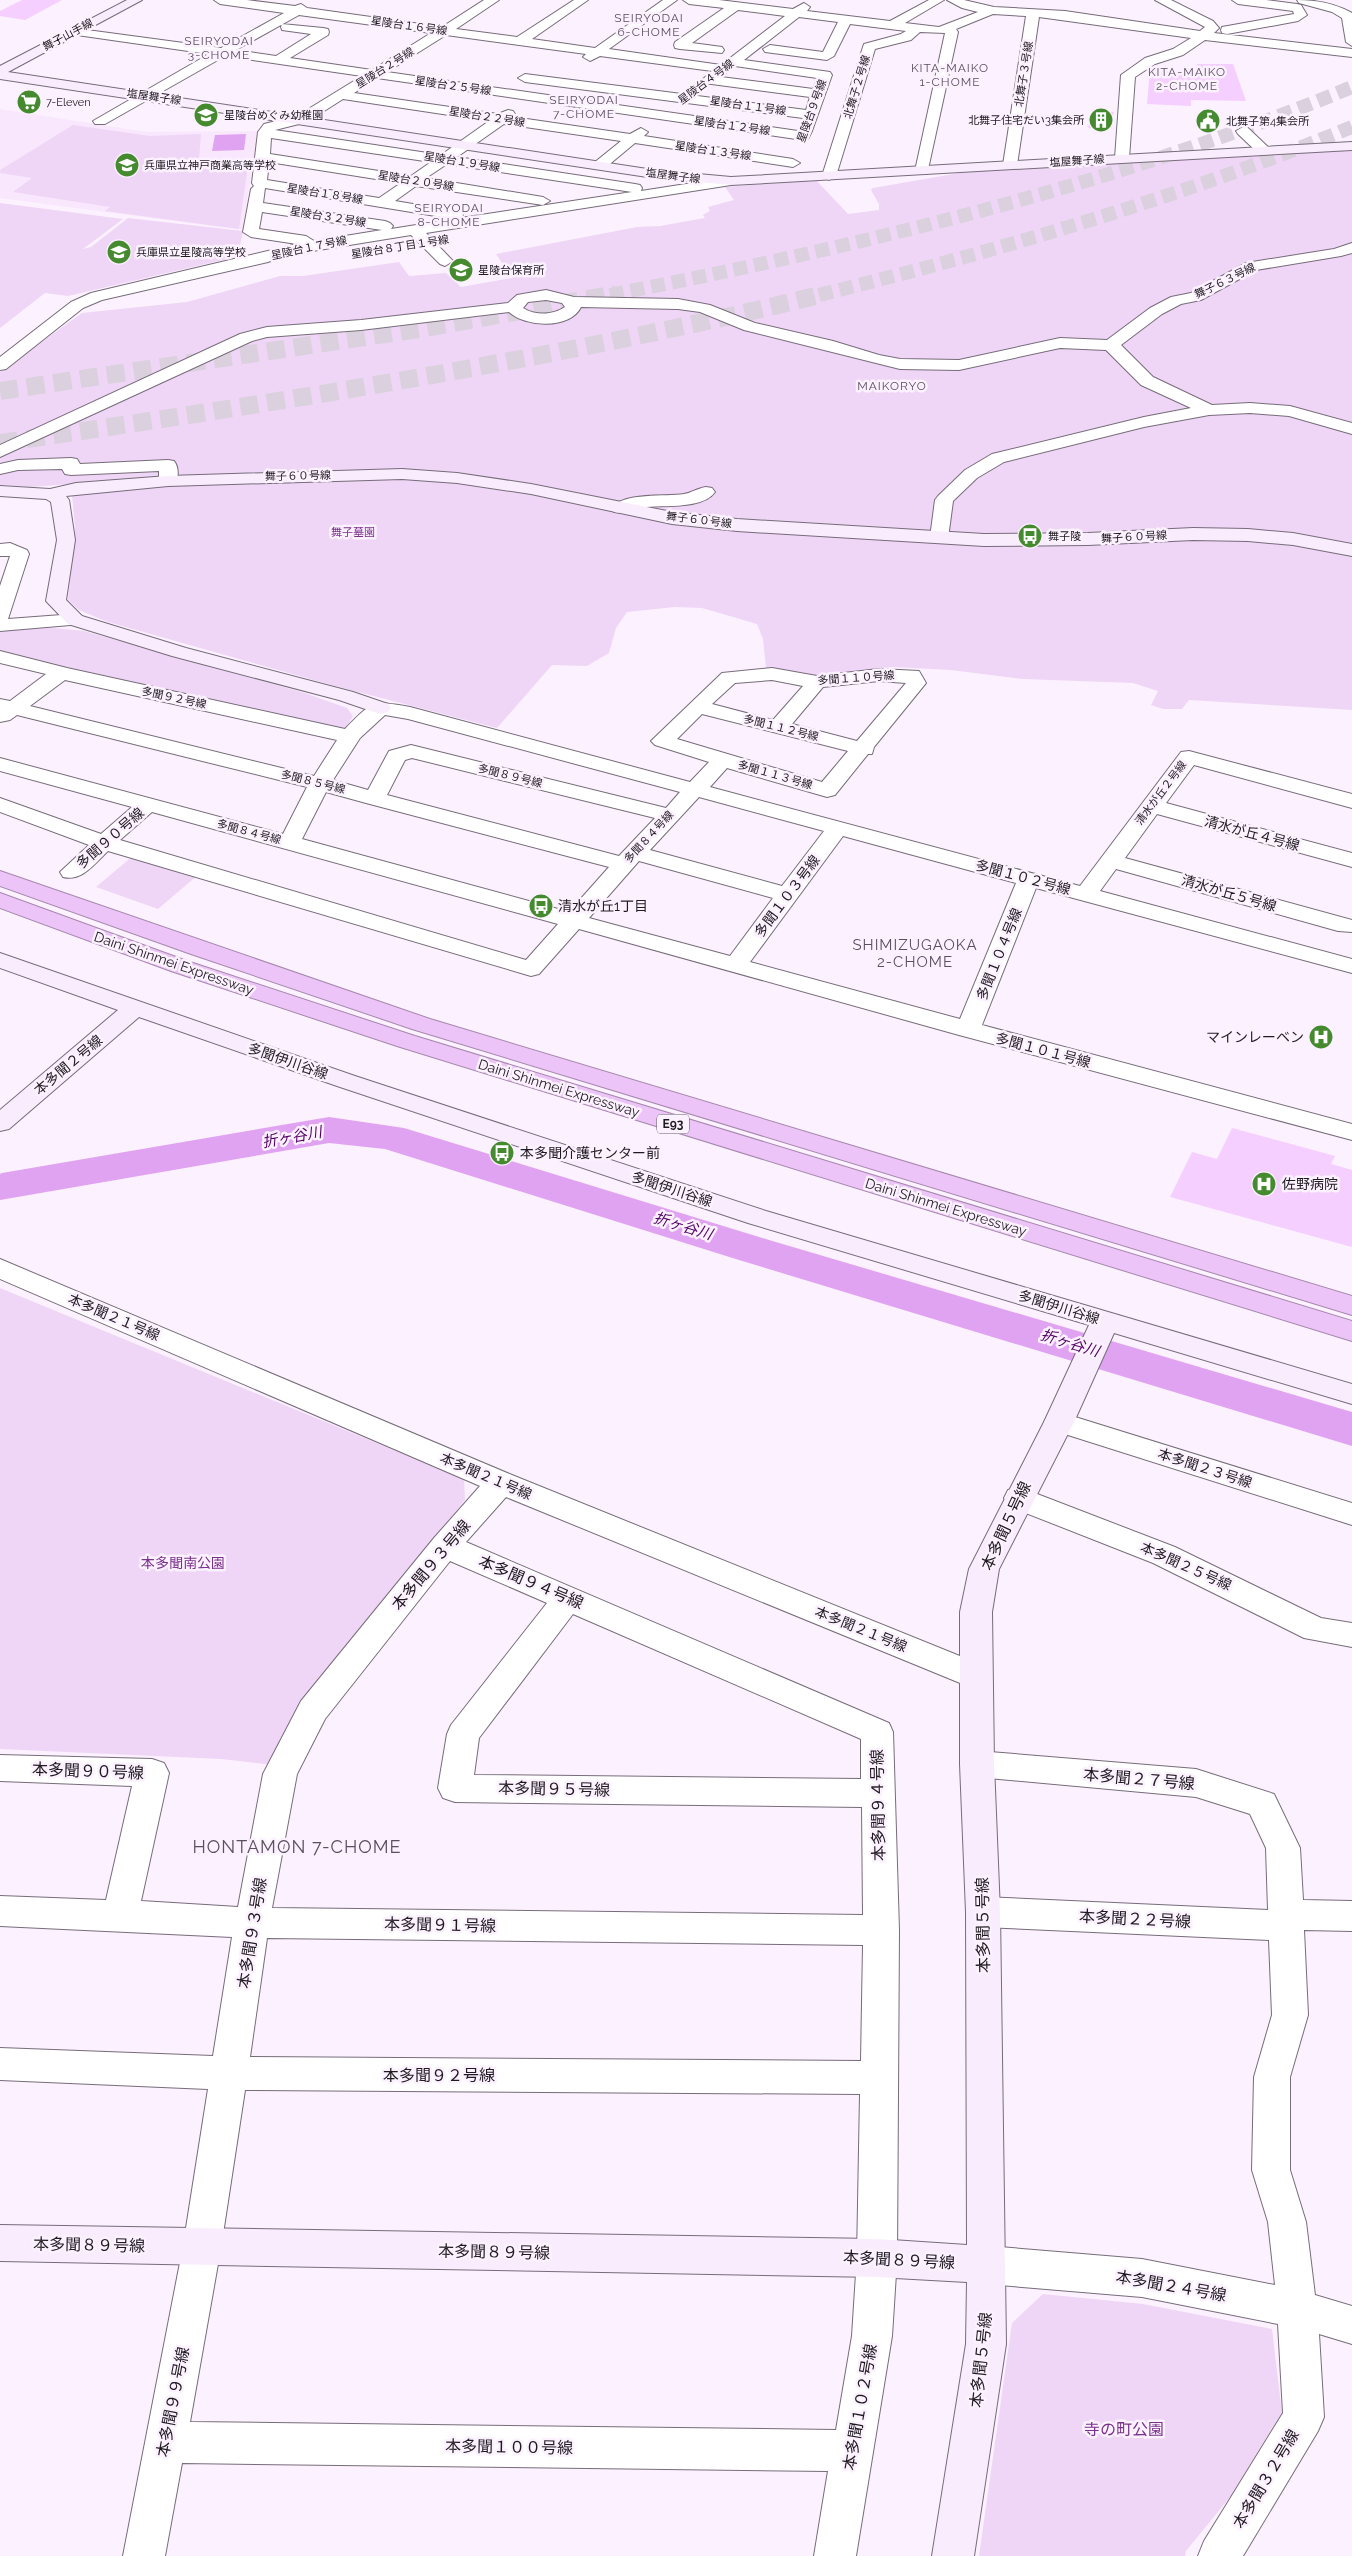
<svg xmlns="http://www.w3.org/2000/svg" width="1352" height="2556" font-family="Raleway,'Noto Sans JP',sans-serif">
	<rect width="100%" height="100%" fill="#fcf1ff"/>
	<path fill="#f9e7fe" d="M0,109L146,132L259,131L242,230L0,198Z"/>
	<path fill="#efd6f6" d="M73,125L150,136L201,134L199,159H249L239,229L105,211L110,207L13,192L32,178L0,173V170Z
		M1352,148V710L1189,700L1182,709H1163L1151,705L1158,691L1133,683L1023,679L951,670L893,667L817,677L766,668L763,639L757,624L702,608L675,607L627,612L616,628L609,653L587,666L552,665L497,728L335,686L108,622L79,610L68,600L75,527L71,484L30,487L0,485V372L82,313L187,302L280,276H303L399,262L409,276L446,273L461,287L512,278L496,254L637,227L660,226L705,218L703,215L710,211L708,207L734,200L725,187L816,180L848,214L879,210V204L871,190L873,188L988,168Z
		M0,203L123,219L83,249L91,247L128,218L243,231L240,246L227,259L68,296L45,293L0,328Z
		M54,628L84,631L305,693L347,708L353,716L344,731L0,653V629Z
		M134,855L198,875L158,909L96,887Z
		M0,1288L464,1479L465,1500L290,1724L273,1765L221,1759L0,1749Z
		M1043,2294L1143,2304L1272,2329L1284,2431L1186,2551L1185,2556H979L1012,2323Z"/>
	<path fill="#e0a3f1" d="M246,134L244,150L212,151L215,135Z"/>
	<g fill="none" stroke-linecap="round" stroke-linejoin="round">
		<path fill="#e0a3f1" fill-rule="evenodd" d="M329,1117L404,1128L769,1240L1352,1412V1446L739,1260L385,1149L329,1143L0,1200V1174L2,1173Z"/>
	</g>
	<path fill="#f5cfff" d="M22,0H62L25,20L0,16V11Z
		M1197,64H1233L1246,101L1191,100V106L1147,104L1150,70L1200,73Z
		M1092,110L1114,112L1110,129L1088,128Z
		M1232,1128L1335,1156L1331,1164L1352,1170V1247L1170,1197L1192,1152L1217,1159Z"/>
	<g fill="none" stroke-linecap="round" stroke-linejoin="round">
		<path stroke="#dbd1de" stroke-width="14" stroke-dasharray="14 7" stroke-linecap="butt" d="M610,295C860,246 1116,185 1352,87
			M819,295C1001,250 1178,198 1352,127"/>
		<path stroke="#dbd1de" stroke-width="18" stroke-dasharray="18 9" stroke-linecap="butt" d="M0,391L419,329L616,294
			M0,443C276,403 553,360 824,294"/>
		<defs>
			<path id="street" d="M214,0H247L295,6L301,4L307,8L442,27L484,0H499L456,29L517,37L574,0H588L532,39L595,48L663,0H677L609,49L721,65L785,16L738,10L692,43L722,47L724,50L722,53L680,49L675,48L674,45L675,42L724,8L689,4L683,0H719L793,9L804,3L810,7L807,11L890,21L929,0H944L905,23L939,27L978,12L962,8L947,0H964L994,7L1065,11L1200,31L1205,27L1155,0H1171L1213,21L1219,28L1214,33L1352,49V57L1205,40L1183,55L1155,64L1135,77L1129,158L1122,162L1115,158L1121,75L1145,58L1173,49L1191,38L1039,17L1017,165L1010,169L1003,165L1026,16L993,14L956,29L958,32L927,174H917L915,171L945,33L920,32L911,40L875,49L836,176L829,180L822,176L863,47L864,44L901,34L906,31L850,24L834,56L827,60L765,52L763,49L770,45L823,52L838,22L799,17L744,60L830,72L832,75L812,131L808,139L803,140L377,78L354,93L498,114L508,110L513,111L515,114L513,117L630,134L641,128L648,132L644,136L793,159L800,163L793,167L635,143L605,168H595L593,165L595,162L621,141L504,124L457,157L635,184L640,185L642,188L641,191L731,177L738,181L731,185L426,233L453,261L445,266L440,264L411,235L288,255L268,262L102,300L83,308L6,369L0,370V357L71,302L91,293L297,244L251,237L243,232L251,189L254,186L252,183L258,132L264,124L297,116L362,76L225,56L105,124H95L93,121L209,54L77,35L72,34L71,31L72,28L221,48L284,13L220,4ZM299,15L431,33L372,70L290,58L328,35L329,32L328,29L323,28L282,24L281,27L282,30L311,34L276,56L236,50ZM446,35L586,54L583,57L590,61L600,56L712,71L702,80L704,83L810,97L806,110L525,74L518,78L525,82L803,118L798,131L387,72ZM735,66L817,78L813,89L721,77ZM343,99L489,121L441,155L275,130L307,122ZM271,138L431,162L411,176L270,154ZM269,162L401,183L379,198L267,180ZM447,164L632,192L461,218L463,215L461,212L395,201L416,186L543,205L550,201L543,197L426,178ZM265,188L454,219L391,229L393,226L390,223L385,221L263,203ZM262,212L382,230L314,241L306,236L259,229Z
				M1232,0H1266L1297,4L1301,5L1307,15L1298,21L1227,34L1222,33L1221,30L1222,27L1294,14L1293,11L1238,4Z
				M1297,0C1317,0 1334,3 1352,13V46L1346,42L1342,18L1332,12L1299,3Z
				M1243,127L1248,128L1268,147L1270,150L1268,153H1258L1238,134L1236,131Z
				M1352,243V253L1341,256L1256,270L1201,300L1181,304L1162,314L1121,345L1153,377L1212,405L1250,403L1290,406L1352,423V434L1289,416L1250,413L1209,415L1144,427L1004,462L977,478L953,501L948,538L946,542H932L930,538L935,500L938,496L965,470L992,454L1144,417L1191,408L1141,385L1106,350L1060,348L959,370L900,369L744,330L700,312L678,309L581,307C570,330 525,327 509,312L361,330L267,337L252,341L0,457V445L240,334L267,327L361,320L508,303L517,295L546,290L574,297L678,299L710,305L755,323L833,341L879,355L900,359L959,360L1060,338L1107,340L1150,308L1171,297L1191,293L1246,263L1334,249ZM546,300L562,303L565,307C553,315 536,316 523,308L528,302Z
				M71,458L77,459L80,464L168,460L174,461C179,467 179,479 174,485H162L159,481V471L71,475L65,474L62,469L18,470L0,474V464L18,460Z
				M706,487L712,488L715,492C702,511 657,504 637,508C628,510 624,514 614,512L612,508C623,492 666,497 684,494C691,493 698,488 706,487Z
				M10,543L27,550L29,554L8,619L75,614L82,616L85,620L82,624L0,631V586L10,556H0V544Z
				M0,651L67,668L345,729C371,702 373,700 410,707L690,782L709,762L655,745L651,741L722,673L772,668L817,676L879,669L919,671L926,683L874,747L872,754H868L835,795L827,797L727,768L710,787L1080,886L1181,752L1189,751L1352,794V808L1194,765L1166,803L1352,853V867L1157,814L1125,858L1352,920V932L1338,931L1116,869L1100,891L1352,959V973L1036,888L982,1025L1352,1124V1140L959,1035L579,929L539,974L531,976L108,851C95,863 82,882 63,877L60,872L89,845L0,812V798L101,834L132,807L0,771V758L283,834L307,787L17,715L10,720L0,722V699L10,701L46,674L0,663ZM65,680L337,740L314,776L30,706ZM772,680L803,686L773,720L712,704L735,683ZM879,681L906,683L857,741L792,724L823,687ZM702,714L848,751L822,782L677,739ZM385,715L408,719L680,792L666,808L411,745L389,751L368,790L333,780L360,738ZM412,758L655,818L619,856L387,795L405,760ZM326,792L366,803L609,867L569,912L302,839ZM699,797L824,831L782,886L650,850ZM152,812L558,924L526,960L120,840ZM843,836L1016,883L960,1019L750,962ZM639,861L773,898L730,956L589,918Z
				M0,1259L512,1475L987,1667L992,1676L987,1685L976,1689L965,1685L506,1497L466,1542L889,1723L893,1732L899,1930L897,2258L892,2336L856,2556H814L828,2471L182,2463L165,2556H123L183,2247L208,2089L0,2080V2048L213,2056L232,1937L0,1926V1896L106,1900L132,1786L0,1781V1755L152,1759L164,1763L169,1773L141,1901L238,1907L263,1774L301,1701L434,1538L480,1486L0,1279ZM450,1561L547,1603L451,1725L447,1734L438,1788L443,1798L455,1802L862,1807L863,1915L272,1908L297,1774L325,1719ZM573,1614L861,1739V1779L474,1775L479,1738ZM267,1938L863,1945L861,2061L250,2057ZM245,2090L860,2094L857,2258L852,2336L836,2430L190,2422L221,2247Z
				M1059,1412L1352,1503V1525L1049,1429L1044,1422L1049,1415Z
				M1019,1487L1175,1547L1321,1618L1352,1623V1647L1304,1638L1153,1563L1008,1506L1004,1498L1008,1490Z
				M977,1751L1196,1769L1274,1794L1300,1848L1303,1900L1352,1901V1931L1304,1930L1308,2015L1290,2077V2170L1306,2222L1315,2295L1352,2306V2344L1319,2334L1324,2417L1318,2431L1243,2556H1198L1204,2541L1283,2413L1278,2324L1142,2297L987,2284L973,2278L967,2265L973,2252L987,2246L1142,2259L1275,2285L1268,2222L1252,2170L1254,2077L1272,2015L1269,1940L983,1927L971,1923L966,1912L971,1901L983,1897L1268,1910L1266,1848L1250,1814L1196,1797L977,1777L965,1773L960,1764L965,1755Z"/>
			<path id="secondary" d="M127,0H142L8,72L654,170L731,177L1352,142V150L731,185L654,178L0,79V66Z
				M402,469L457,473L531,484L672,512L737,519L984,534L1088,533L1193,528L1248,529L1293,533L1352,544V556L1293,545L1248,541L1193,540L1088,545L984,546L737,531L672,524L531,494L457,483L402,479L168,486L66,496L69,500L75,540L66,600L82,616L186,648L353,692L388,704L391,708L388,712L381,714L374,712L339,700L172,656L68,624L46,601L57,540L51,502L46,499L0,496V486L50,489L76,483L168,476Z
				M0,953L355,1076L766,1211L1352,1384V1404L1114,1333L1074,1422L999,1569L992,1612L994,1764L1000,1912L1006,2344L974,2556H932L966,2344L967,2282L877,2277L0,2261V2225L877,2239L967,2245L966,1912L960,1764V1612L969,1569L1044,1422L1089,1325L748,1223L337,1086L139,1017L9,1129L0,1131V1110L118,1010L0,968Z"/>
			<path id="highway" d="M0,871L430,1019L1352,1296V1315L412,1029L191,954L0,886Z
				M0,893L187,961L415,1036L1352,1321V1341L397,1046L171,971L0,908Z"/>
		</defs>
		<use href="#street" stroke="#776c7a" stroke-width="2"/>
		<use href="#secondary" stroke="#776c7a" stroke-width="2"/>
		<use href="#highway" stroke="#a488ac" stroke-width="2"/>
		<use href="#street" fill="#fff" fill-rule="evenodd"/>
		<use href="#secondary" fill="#f9edfd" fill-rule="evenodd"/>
		<use href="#highway" fill="#ecc4f7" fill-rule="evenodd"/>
	</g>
	<defs>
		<symbol id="supermarket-disc" viewBox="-11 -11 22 22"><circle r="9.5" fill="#458a2f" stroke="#fcf1ff"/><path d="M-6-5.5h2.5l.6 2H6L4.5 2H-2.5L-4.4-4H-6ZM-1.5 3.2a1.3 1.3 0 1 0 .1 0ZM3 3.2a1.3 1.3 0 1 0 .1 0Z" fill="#fff"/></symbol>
		<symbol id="school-disc" viewBox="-11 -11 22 22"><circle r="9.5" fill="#458a2f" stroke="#fcf1ff"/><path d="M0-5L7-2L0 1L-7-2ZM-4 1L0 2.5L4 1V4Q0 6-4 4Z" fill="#fff"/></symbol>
		<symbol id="building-disc" viewBox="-11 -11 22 22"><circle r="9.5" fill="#458a2f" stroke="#fcf1ff"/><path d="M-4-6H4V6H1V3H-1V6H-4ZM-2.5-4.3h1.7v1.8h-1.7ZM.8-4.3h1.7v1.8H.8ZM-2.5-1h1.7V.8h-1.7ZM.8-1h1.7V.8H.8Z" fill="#fff"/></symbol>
		<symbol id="civic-disc" viewBox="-11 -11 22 22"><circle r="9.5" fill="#458a2f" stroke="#fcf1ff"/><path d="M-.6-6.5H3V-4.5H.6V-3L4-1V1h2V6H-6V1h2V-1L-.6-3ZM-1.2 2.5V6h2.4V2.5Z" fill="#fff"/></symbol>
		<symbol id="bus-disc" viewBox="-11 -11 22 22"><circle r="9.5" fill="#458a2f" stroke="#fcf1ff"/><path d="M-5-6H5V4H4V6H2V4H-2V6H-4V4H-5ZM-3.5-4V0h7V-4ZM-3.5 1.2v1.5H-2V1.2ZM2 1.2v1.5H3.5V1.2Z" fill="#fff"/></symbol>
		<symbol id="hospital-disc" viewBox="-11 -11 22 22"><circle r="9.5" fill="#458a2f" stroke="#fcf1ff"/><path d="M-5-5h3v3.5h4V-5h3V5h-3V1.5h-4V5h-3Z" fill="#fff"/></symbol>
	</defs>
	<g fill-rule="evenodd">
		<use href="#supermarket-disc" x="15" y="88" width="28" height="28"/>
		<use href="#school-disc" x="192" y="101" width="28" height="28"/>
		<use href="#building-disc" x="1087" y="106" width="28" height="28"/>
		<use href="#civic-disc" x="1194" y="107" width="28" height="28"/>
		<use href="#school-disc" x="113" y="151" width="28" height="28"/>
		<use href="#school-disc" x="105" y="238" width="28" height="28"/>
		<use href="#school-disc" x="447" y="256" width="28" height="28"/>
		<use href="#bus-disc" x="1016" y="522" width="28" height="28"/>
		<use href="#bus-disc" x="527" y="892" width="28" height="28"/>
		<use href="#hospital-disc" x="1307" y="1023" width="28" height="28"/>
		<use href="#bus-disc" x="488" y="1139" width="28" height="28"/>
		<use href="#hospital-disc" x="1250" y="1170" width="28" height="28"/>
	</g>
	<g text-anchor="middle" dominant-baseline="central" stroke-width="5" stroke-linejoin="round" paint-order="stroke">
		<g font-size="11" fill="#1f1a20" stroke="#fcf1ff">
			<text transform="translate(409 26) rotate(8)">星陵台１６号線</text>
			<text transform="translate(68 35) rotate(-28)">舞子山手線</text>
			<text transform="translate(385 68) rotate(-32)">星陵台２号線</text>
			<text transform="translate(1024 74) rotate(-81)">北舞子３号線</text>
			<text transform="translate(706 82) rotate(-37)">星陵台４号線</text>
			<text transform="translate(453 86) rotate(8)">星陵台２５号線</text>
			<text transform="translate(857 87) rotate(-73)">北舞子２号線</text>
			<text transform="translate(154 97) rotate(8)">塩屋舞子線</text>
			<text transform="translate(748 106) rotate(8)">星陵台１１号線</text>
			<text transform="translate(812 111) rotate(-70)">星陵台９号線</text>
			<text transform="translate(487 117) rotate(9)">星陵台２２号線</text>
			<text transform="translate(732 126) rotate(8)">星陵台１２号線</text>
			<text transform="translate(713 151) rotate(8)">星陵台１３号線</text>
			<text transform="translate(1077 161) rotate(-4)">塩屋舞子線</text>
			<text transform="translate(462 162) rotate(9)">星陵台１９号線</text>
			<text transform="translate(673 176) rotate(7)">塩屋舞子線</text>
			<text transform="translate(416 181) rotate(9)">星陵台２０号線</text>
			<text transform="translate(325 194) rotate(9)">星陵台１８号線</text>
			<text transform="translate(328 217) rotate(9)">星陵台３２号線</text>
			<text transform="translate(400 247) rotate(-9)">星陵台８丁目１号線</text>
			<text transform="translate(309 248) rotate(-12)">星陵台１７号線</text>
			<text transform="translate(1225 281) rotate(-26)">舞子６３号線</text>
			<text transform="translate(298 476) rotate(-1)">舞子６０号線</text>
			<text transform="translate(699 520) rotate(7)">舞子６０号線</text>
			<text transform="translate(1134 537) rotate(-3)">舞子６０号線</text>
			<text transform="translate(856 678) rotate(-4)">多聞１１０号線</text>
			<text transform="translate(174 698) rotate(12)">多聞９２号線</text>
			<text transform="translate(781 728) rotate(14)">多聞１１２号線</text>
			<text transform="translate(775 775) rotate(16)">多聞１１３号線</text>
			<text transform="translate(510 776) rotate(14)">多聞８９号線</text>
			<text transform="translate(313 782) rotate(14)">多聞８５号線</text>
			<text transform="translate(1161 793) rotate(-53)">清水が丘２号線</text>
			<text transform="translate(249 832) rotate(15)">多聞８４号線</text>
			<text transform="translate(649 837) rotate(-47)">多聞８４号線</text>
		</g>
		<g font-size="11" fill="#1f1a20" stroke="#fcf1ff" text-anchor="start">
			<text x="46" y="102">7-Eleven</text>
			<text x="224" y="115">星陵台めぐみ幼稚園</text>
			<text x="1084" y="120" text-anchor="end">北舞子住宅だい3集会所</text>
			<text x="1226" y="121">北舞子第4集会所</text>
			<text x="144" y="165">兵庫県立神戸商業高等学校</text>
			<text x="136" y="252">兵庫県立星陵高等学校</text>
			<text x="478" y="270">星陵台保育所</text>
			<text x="1048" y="536">舞子陵</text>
		</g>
		<g font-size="11" fill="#7a318c" stroke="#fcf1ff">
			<text x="353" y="532">舞子墓園</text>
		</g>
		<g font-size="12" letter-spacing="1" fill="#5b505e" stroke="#fcf1ff">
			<text x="649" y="18">SEIRYODAI<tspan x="649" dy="14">6-CHOME</tspan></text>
			<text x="219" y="41">SEIRYODAI<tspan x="219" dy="14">3-CHOME</tspan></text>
			<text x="950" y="68">KITA-MAIKO<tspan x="950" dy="14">1-CHOME</tspan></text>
			<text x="1187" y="72">KITA-MAIKO<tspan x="1187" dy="14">2-CHOME</tspan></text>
			<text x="584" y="100">SEIRYODAI<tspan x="584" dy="14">7-CHOME</tspan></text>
			<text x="449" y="208">SEIRYODAI<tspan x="449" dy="14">8-CHOME</tspan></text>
			<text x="892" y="386">MAIKORYO</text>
		</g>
		<rect fill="#fcf1ff" stroke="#615a63" stroke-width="1" x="657" y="1114.5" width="32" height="19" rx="4"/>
		<g font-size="12" font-weight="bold" fill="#1f1a20">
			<text x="673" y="1124">E93</text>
		</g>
		<g font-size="14" fill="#1f1a20" stroke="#fcf1ff">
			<text transform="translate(1252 833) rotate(15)">清水が丘４号線</text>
			<text transform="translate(110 838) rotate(-41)">多聞９０号線</text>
			<text transform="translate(1023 877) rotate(15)">多聞１０２号線</text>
			<text transform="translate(1229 893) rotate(16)">清水が丘５号線</text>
			<text transform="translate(787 896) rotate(-53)">多聞１０３号線</text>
			<text transform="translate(999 954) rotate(-68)">多聞１０４号線</text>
			<text transform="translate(174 963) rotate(19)">Daini Shinmei Expressway</text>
			<text transform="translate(1043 1050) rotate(15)">多聞１０１号線</text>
			<text transform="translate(288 1061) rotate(19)">多聞伊川谷線</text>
			<text transform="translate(68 1065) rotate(-40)">本多聞２号線</text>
			<text transform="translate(559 1088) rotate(17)">Daini Shinmei Expressway</text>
			<text transform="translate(672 1189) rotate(18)">多聞伊川谷線</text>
			<text transform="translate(946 1207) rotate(17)">Daini Shinmei Expressway</text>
			<text transform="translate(1059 1307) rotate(17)">多聞伊川谷線</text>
			<text transform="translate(114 1317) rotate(23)">本多聞２１号線</text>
			<text transform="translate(1205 1468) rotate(18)">本多聞２３号線</text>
			<text transform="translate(486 1476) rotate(23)">本多聞２１号線</text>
			<text transform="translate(1186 1566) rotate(24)">本多聞２５号線</text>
			<text transform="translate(861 1629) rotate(22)">本多聞２１号線</text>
		</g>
		<g font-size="14" fill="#1f1a20" stroke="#fcf1ff" text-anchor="start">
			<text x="558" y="906">清水が丘1丁目</text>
			<text x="1304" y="1037" text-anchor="end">マインレーベン</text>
			<text x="520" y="1153">本多聞介護センター前</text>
			<text x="1282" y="1184">佐野病院</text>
		</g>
		<g font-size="14" fill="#7a318c" stroke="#fcf1ff">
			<text x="183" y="1563">本多聞南公園</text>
		</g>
		<g font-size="15" letter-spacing="1" fill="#5b505e" stroke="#fcf1ff">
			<text x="915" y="945">SHIMIZUGAOKA<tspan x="915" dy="17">2-CHOME</tspan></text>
		</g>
		<g font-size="15" font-style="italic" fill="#530065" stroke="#fcf1ff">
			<text transform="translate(292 1137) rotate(-10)">折ヶ谷川</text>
			<text transform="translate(683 1226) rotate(17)">折ヶ谷川</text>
			<text transform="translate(1070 1343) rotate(17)">折ヶ谷川</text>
		</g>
		<g font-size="16" fill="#1f1a20" stroke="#fcf1ff">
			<text transform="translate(1006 1526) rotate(-65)">本多聞５号線</text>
			<text transform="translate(431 1565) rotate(-50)">本多聞９３号線</text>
			<text transform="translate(531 1582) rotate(23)">本多聞９４号線</text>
			<text transform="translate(88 1771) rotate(2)">本多聞９０号線</text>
			<text transform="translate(1139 1779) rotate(5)">本多聞２７号線</text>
			<text transform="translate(554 1789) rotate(1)">本多聞９５号線</text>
			<text transform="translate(878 1805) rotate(-91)">本多聞９４号線</text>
			<text transform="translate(1135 1919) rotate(3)">本多聞２２号線</text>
			<text transform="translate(440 1925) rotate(1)">本多聞９１号線</text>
			<text transform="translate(983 1925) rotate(-91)">本多聞５号線</text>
			<text transform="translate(252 1933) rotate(-81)">本多聞９３号線</text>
			<text x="439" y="2075">本多聞９２号線</text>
			<text transform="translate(89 2245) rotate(1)">本多聞８９号線</text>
			<text transform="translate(494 2252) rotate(1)">本多聞８９号線</text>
			<text transform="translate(899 2260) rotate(3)">本多聞８９号線</text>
			<text transform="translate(1171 2286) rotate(10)">本多聞２４号線</text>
			<text transform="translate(981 2360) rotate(-84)">本多聞５号線</text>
			<text transform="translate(173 2402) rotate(-79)">本多聞９９号線</text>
			<text transform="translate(860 2407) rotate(-80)">本多聞１０２号線</text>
			<text transform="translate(509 2447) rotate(1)">本多聞１００号線</text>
			<text transform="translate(1266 2479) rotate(-59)">本多聞３２号線</text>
		</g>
		<g font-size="16" fill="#7a318c" stroke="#fcf1ff">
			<text x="1124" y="2429">寺の町公園</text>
		</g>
		<g font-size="18" letter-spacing="1" fill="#5b505e" stroke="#fcf1ff">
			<text x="297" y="1846">HONTAMON 7-CHOME</text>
		</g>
	</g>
</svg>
